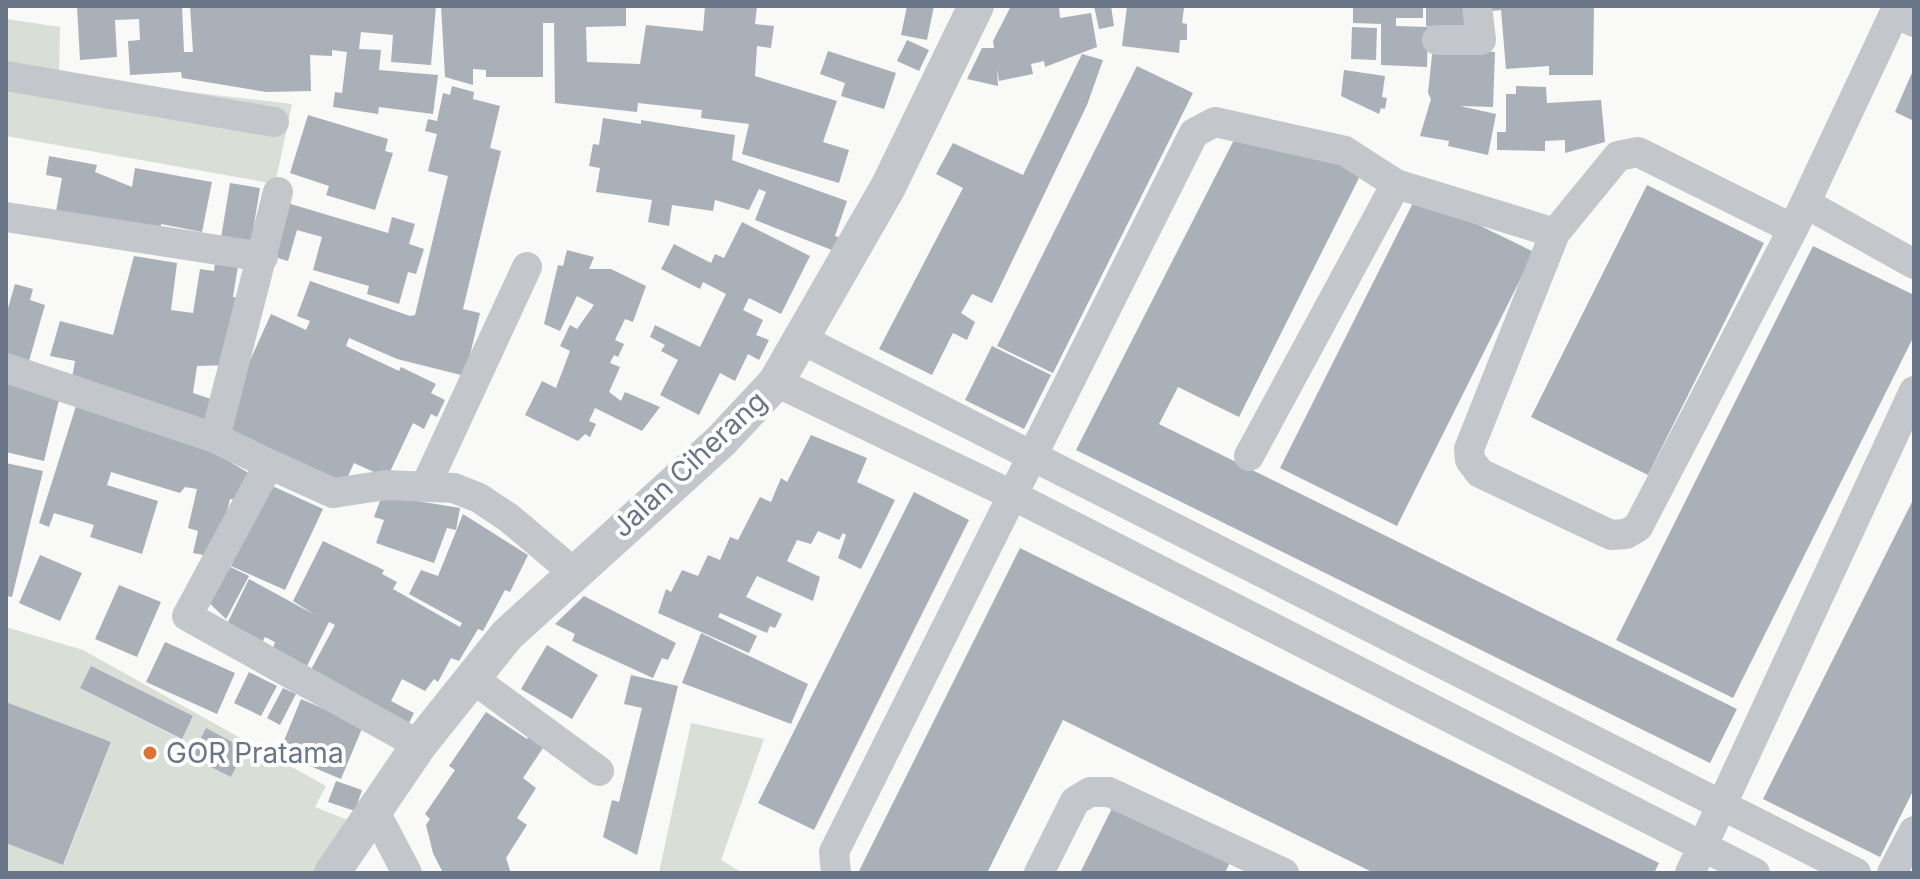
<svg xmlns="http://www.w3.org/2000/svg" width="1920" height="879" font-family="Inter,sans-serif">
	<rect width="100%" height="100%" fill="#f9f9f7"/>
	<path fill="#d9ded7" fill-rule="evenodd" d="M6,19L60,27L59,77L292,104L275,184L6,136Z
		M6,627L83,650L326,786L315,807L348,820L315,873H6V843L64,864L111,743L6,702ZM80,688L193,716V717L181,739ZM206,729L245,749L231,776L191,756Z
		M691,723L764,739L721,860L743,873H659Z"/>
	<path fill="#aab0b8" d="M77,6H182L184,52H193L190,6H436L431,65L391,62L393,35L361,32L359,49L381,50L379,70L438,75L433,114L379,107L378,114L333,107L335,92L342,93L347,52L332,50V56L310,55L311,91L266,92L182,78L181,72L130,75L128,41L140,40L139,19L115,20L117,57L80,60Z
		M441,6H626V26L586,27L587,62L640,64L646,25L703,31L705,6H757L755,24L774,26L771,48L757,46L755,76L837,101L823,142L849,150L839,183L742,154L749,124L701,118L702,110L638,103L637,112L555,103L554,23H543V77H486V70L473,69V85L445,77Z
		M907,6H934L927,40L901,35Z
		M1011,6H1059L1060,18L1091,13L1097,47L1045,67L1044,61L1031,64L1033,74L999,81L997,69L998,86L967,79L982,48H994L993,41Z
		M1094,6H1111L1114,26L1099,29Z
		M1127,6L1184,8L1182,23L1187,24V40H1180L1179,53L1122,46Z
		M1353,6H1423V18H1396V26L1428,27L1427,67L1381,65V24L1353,23Z
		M1426,6H1472L1475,39L1426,26Z
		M1481,6H1594L1593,75H1549V66L1506,69L1501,10L1481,12Z
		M1352,27L1377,28L1376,60L1351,59Z
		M907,40L929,50L919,71L897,61Z
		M1433,46L1495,52L1493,107L1460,106L1496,114L1488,155L1448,146L1449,141L1420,136L1431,99L1428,93Z
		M828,51L896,73L884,109L841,96L845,83L820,74Z
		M1082,54L1103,60L1087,105L992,303L972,294L961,313L975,322L967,340L953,333L932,375L879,349L963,188L936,174L953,143L1023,175Z
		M1137,66L1193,93L1053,373L997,346Z
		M1914,68V121L1895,112Z
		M1344,70L1385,76L1382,97L1387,98L1385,109L1381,108L1379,114L1341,96Z
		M452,86L474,92L473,99L500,106L490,148L501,151L463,309L480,313L465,376L397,359L349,338L346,346L399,371L401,367L436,384L431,393L445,400L437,417L431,414L424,429L413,423L387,478L354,463L341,491L230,431L225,416L271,314L306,330L310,321L297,316L310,281L410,316L415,315L448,176L428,171L437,134L425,131L428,119L437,121L443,93L450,95Z
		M1516,86L1546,87L1547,103L1601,100L1605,142L1565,153V140L1545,141V151L1497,150V132H1506V94H1516Z
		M308,115L388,139L385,151L393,153L375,210L326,195L329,186L290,173Z
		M603,118L641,124V120L735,135L732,160L847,201L835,236L843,239L837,252L755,220L766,192L759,189L749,210L715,200L713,211L672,205L669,226L648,222L652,200L596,192L600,168L589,166L593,144L599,145Z
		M1237,134L1299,144L1361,174L1239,417L1178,387L1159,424L1737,709L1710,763L1076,450Z
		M49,156L97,165L95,172L132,187L135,168L212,182L202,232L161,224L159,237L55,217L62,178L46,175Z
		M230,183L260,188L250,249L220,244Z
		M1647,185L1764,243L1648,475L1531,417Z
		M1417,195L1534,252L1397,526L1280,468Z
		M284,202L388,233L392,217L415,224L409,244L424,249L416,274L408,272L399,304L367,294L369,286L313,270L322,237L297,230L288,261L268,255Z
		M742,222L810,256L781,314L749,298L743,310L763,320L756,335L769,340L759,360L748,354L735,381L720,373L699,415L660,395L678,360L661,351L665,345L650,337L655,325L700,347L726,294L703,282L700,289L661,269L674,244L711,263L715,254L724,258Z
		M1813,246L1914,295V336L1733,698L1616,640Z
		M567,250L594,257L589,269H611L646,286L633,322L625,319L615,340L624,344L618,357L614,355L610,363L620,367L609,392L621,401L625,392L660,407L642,431L595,408L589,421L596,424L590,437L585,434L578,441L525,415L542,381L556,388L570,351L560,346L570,325L577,329L594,305L577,296L560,331L544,324L558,265L563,266Z
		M134,256L177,263L171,310L193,313L200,269L214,271L215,263L238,266L233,297L246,299L228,365L197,366L193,393L211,399L204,428L71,383L75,361L50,356L60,321L113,335Z
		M15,284L33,289L30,300L45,305L29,361L6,355V315Z
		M992,346L1051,375L1024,429L965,400Z
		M6,374L59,400L44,461L6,452Z
		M76,406L198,443L252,475L247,500L230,499L218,549L208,556L193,553L198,531L188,528L197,489L185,487L180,493L111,472L107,485L158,501L142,554L90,537L94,525L54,513L49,527L39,523Z
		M811,435L867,458L857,482L895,500L861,569L838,558L846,535L843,533L839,540L818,531L811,544L797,540L787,561L820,577L813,601L757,576L746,597L782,614L775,628L770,626L767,633L720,613L718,617L757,636L749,653L658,613L666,589L671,592L682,570L698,576L708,555L720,560L730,537L738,540L760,497L771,502L781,478L787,482Z
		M6,463L43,471L12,597L6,596Z
		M268,484L323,509L285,590L231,566Z
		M914,492L969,520L814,830L758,803Z
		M387,496L460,508L456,530L447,528L434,563L376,543L384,520L374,517L380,501Z
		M1914,498V789L1880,857L1763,799Z
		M463,514L528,555L510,592L505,590L483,631L478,629L459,661L451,658L438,682L434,679L425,691L402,679L391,701L414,713L405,731L306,679L335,625L329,622L304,672L271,654L275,642L265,637L259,648L227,624L249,579L315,615L293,601L323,541L384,570L382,574L397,582L393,589L460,627L462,623L409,594L421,570L438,576Z
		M1020,548L1659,863L1654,873H1374L1063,720L987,873H858Z
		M40,555L82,573L60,621L19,603Z
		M222,563L249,576L226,619L203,597Z
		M119,585L161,602L137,657L95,639Z
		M584,596L676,643L668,660L662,658L653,678L572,641L575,634L555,624Z
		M701,633L808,684L791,724L682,683Z
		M165,642L235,673L217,714L146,682Z
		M547,645L598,675L572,719L521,689Z
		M91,666L193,716L182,739L80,688Z
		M249,672L277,686L261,716L234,703Z
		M631,675L678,686L637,855L603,837L612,800L619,802L642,708L624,704Z
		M283,688L296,694L280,725L267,718Z
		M301,699L363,726L341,779L279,753Z
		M6,702L111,742L63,865L6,843Z
		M486,712L527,739L532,732L547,742L523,778L536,788L517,818L527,825L506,858L511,873H443L433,853L426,825L430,819L425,814L455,770L449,766Z
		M206,728L245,749L231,777L191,757Z
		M336,781L362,790L355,811L328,802Z
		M1117,798L1233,856L1225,873H1080Z"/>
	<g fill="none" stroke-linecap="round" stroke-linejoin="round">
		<path stroke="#c3c6ca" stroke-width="30" d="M1437,40H1481L1477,6
			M6,76L274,122
			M278,192L215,438L269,464L187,616L419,745
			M1805,203L1914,264
			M6,217L263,257
			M1555,233L1469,449L1470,460L1480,473L1611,535L1626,534L1638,527L1793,229
			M803,340L1856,873
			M6,368L215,438
			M776,382L1012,495L1755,873
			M1249,456L1396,184
			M269,464L333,493L386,485L454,488L479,498L509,518L573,572
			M426,485L527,267
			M472,678L599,771
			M374,810L407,873
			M836,873L834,852L1194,133L1215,122L1345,151L1396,184L1555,233L1618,156L1638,152L1793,229L1895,12L1914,22
			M1039,873L1075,801L1090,792H1109L1284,873
			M1690,873L1914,391
			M1892,873L1914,831"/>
		<path stroke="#c3c6ca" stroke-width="36" d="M332,873L419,745L507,635L721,441L776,382L888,187L976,6"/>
	</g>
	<circle fill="#dc7335" stroke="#fff" stroke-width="3" cx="150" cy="753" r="8"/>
	<g text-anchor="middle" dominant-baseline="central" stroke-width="8" stroke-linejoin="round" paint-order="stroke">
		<g font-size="28" fill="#6a7687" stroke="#fff">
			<text transform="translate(689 464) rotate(-43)">Jalan Ciherang</text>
		</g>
		<g font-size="28" fill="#6a7687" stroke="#fff" text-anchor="start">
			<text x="166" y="753">GOR Pratama</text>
		</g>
	</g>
	<rect width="1920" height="879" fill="none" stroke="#6a7687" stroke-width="16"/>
</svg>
